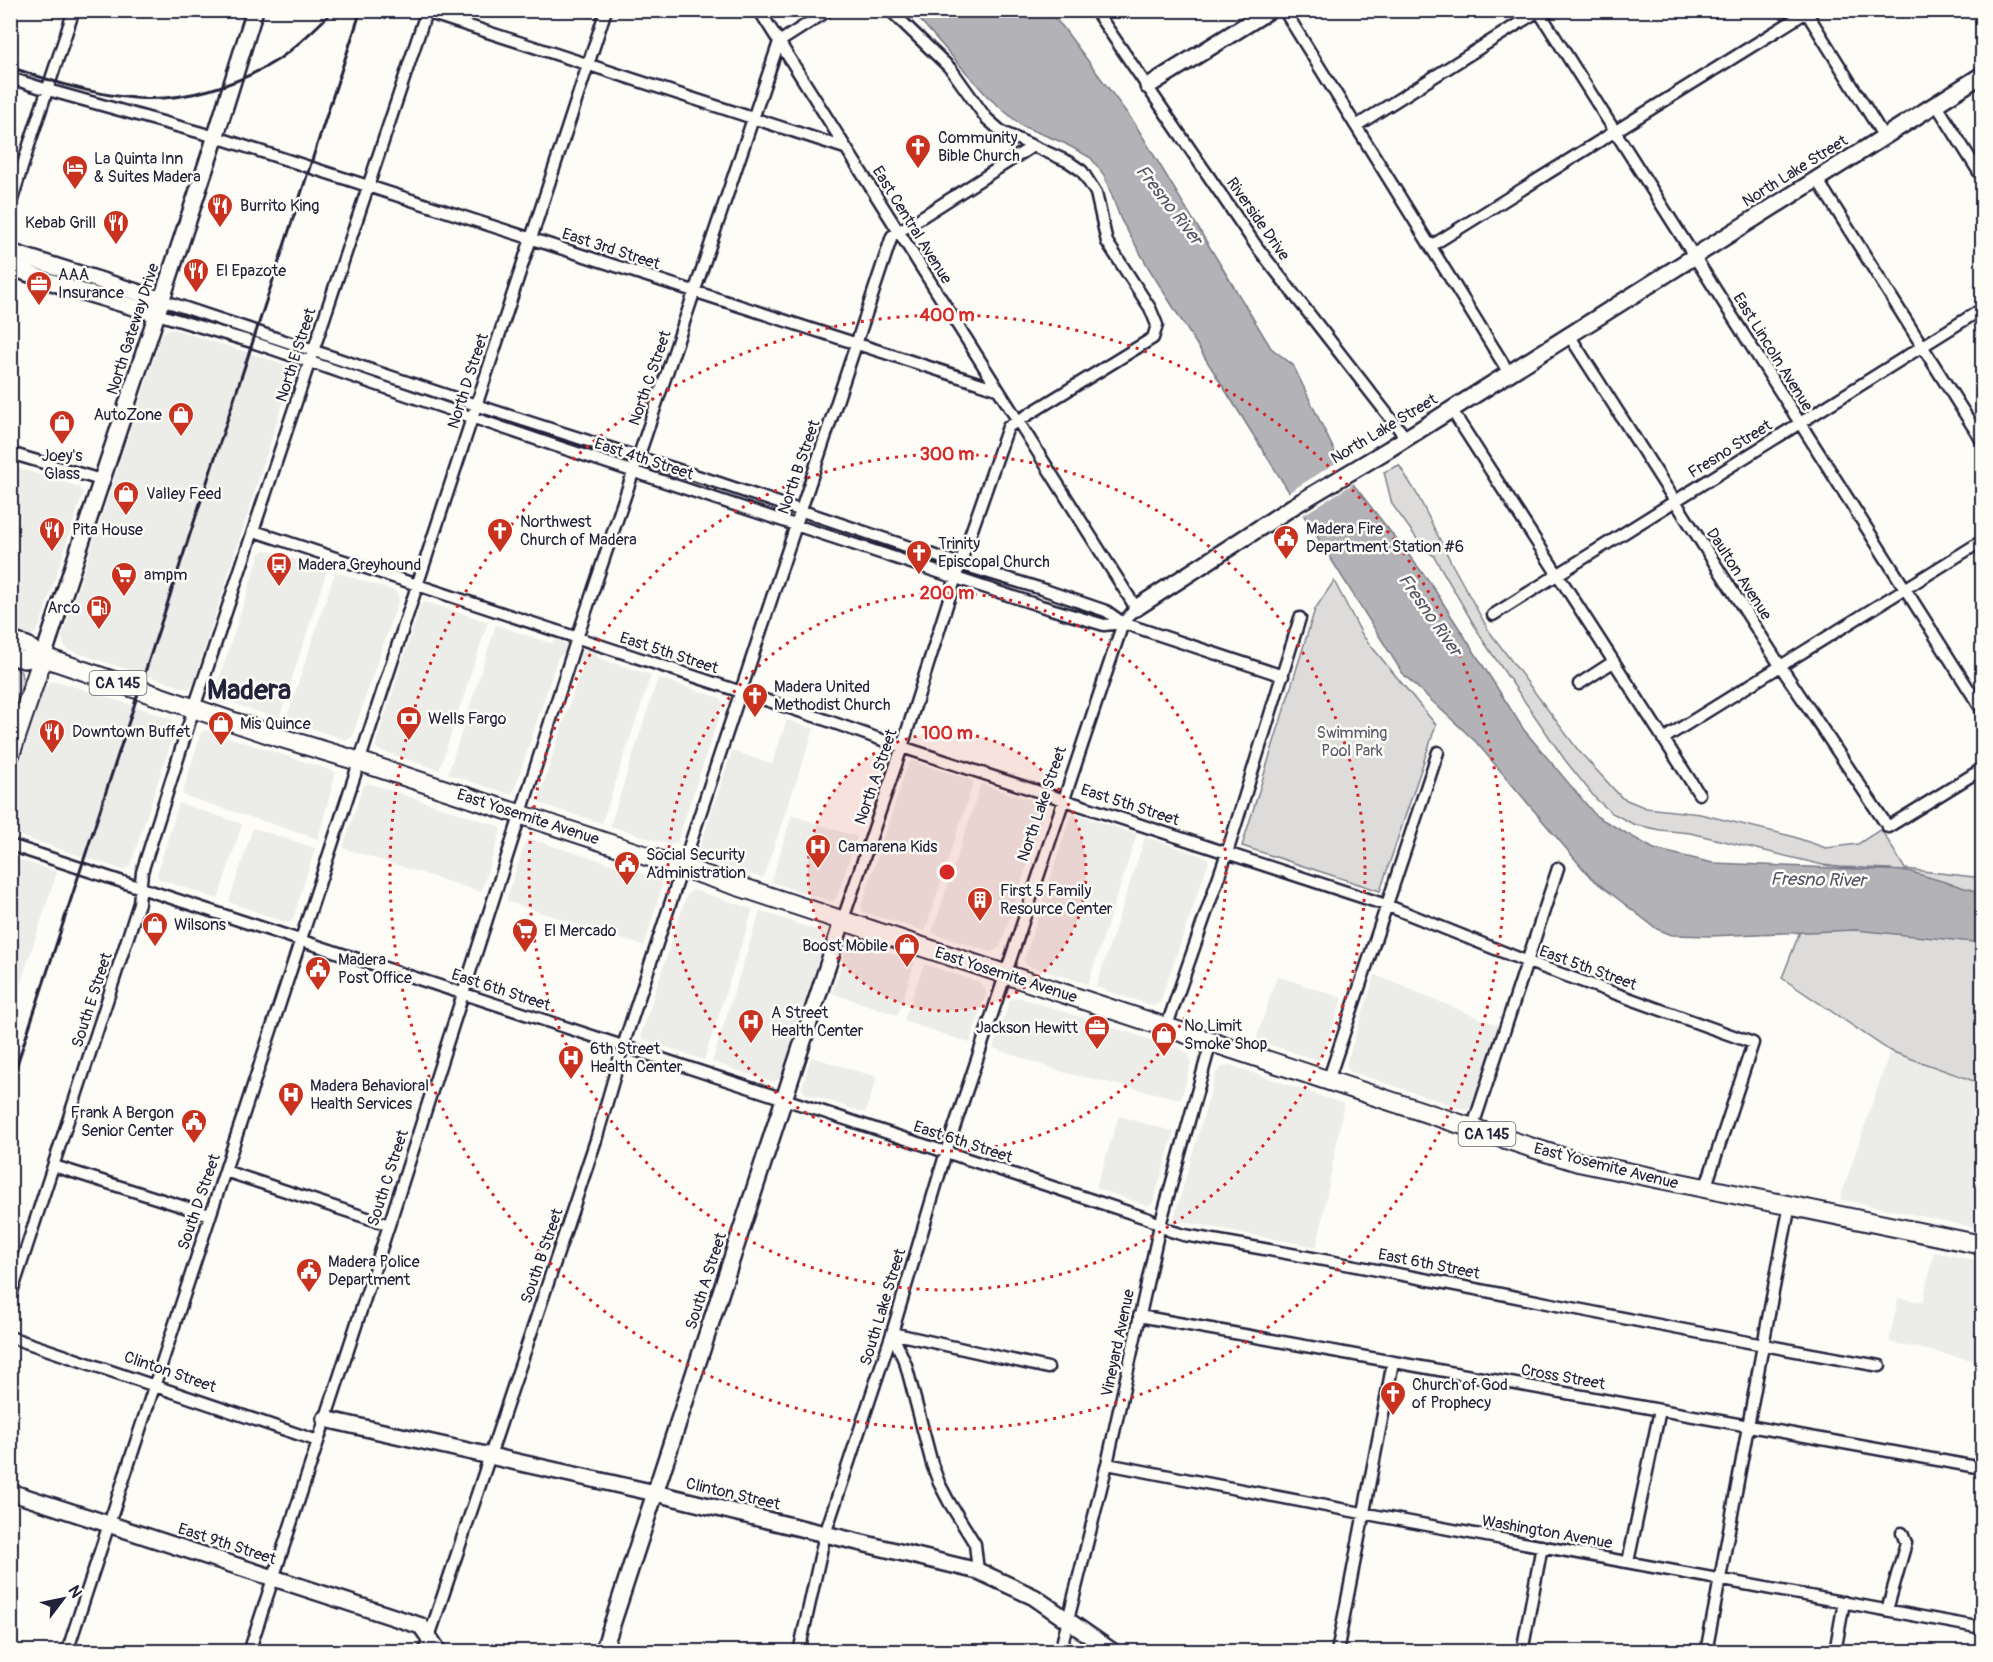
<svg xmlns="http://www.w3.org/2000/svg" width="1993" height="1662" font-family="Pangolin,sans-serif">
	<rect width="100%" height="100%" fill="#fdfcf7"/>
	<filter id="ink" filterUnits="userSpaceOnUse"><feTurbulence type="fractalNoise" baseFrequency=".0167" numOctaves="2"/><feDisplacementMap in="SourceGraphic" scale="12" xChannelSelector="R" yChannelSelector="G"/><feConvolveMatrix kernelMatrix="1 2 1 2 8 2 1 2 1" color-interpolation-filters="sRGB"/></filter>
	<g filter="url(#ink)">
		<path fill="#ecece9" d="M173,329L290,366L293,371L193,685L188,689L68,650L64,645L62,637L162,334L167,330Z
			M18,468L79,487L83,493L39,628L32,636L26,637L10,632V492Z
			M265,550L327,570L279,719L219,698L215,692L260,553Z
			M335,572L395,591L399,598L352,737L347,740L286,720Z
			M426,602L488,622L439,770L379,750L375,747L421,604Z
			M496,625L550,643L557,640L563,642L567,647L564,654L558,657L514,791L509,794L448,774Z
			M587,649L595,652L598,658L651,675L602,823L541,804L538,800L582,666L579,659L581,653Z
			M658,678L720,698L723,704L677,842L671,845L610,826Z
			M51,682H61L143,709L173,720L176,727L130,866L124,870L11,833V792L43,689Z
			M787,720L814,729L763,878L701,859L698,853L732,751L772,764Z
			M206,730L336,772L318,839L182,795L201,733Z
			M912,761L974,781L925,931L863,912L861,907L908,764Z
			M368,783L498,826L501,830L481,892L343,848L363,786Z
			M981,784L1044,804L1046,808L1000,947L991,952L932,933Z
			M179,803L242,824L218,899L159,879L157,874Z
			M1075,814L1137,834L1088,984L1026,965L1024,960L1070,817Z
			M792,815L857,837L837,897L832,902L771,882Z
			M253,828L315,848L293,919L288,923L229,902Z
			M1145,837L1206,857L1209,861L1160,1002L1153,1006L1096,987Z
			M530,839L660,879L662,886L644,946L506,901L526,840Z
			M11,857L57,872L11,1013L10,857Z
			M693,890L753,909L704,1060L643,1039L641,1035L687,894Z
			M760,911L822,932L825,938L780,1079L773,1082L712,1062Z
			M852,941L915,961L898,1015L832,993L848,944Z
			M924,964L979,982L984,987L986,994L970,1043L904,1021Z
			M1375,975L1499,1026L1473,1107L1467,1110L1349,1071L1346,1065Z
			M1277,976L1342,998L1322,1057L1317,1060L1256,1040Z
			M1018,997L1183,1050L1189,1055L1191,1063L1181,1099L1066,1073L993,1048L1010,1000Z
			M1890,1051L1982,1084V1229L1840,1199Z
			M811,1057L877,1077L865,1113L805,1093L802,1088Z
			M1230,1065L1344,1104L1317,1247L1180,1221L1176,1219L1175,1215L1216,1073L1222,1067Z
			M1119,1116L1174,1132L1153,1202L1148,1206L1096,1188Z
			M1934,1252L1982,1262V1362L1889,1342L1898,1298L1923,1302Z"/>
		<path fill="#dddcdb" stroke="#807f8b" stroke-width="1.5" d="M1399,465L1417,494L1453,566L1489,631L1578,750L1622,798L1646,808L1700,814L1791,836L1826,848L1858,844L1881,829L1905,869L1982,878V1084L1890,1051L1782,978L1823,872L1892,869L1840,867L1823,865L1690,833L1660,830L1633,824L1612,813L1596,799L1565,760L1484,642L1434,556L1425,550L1392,504L1384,472Z
			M1334,581L1363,636L1436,725L1380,891L1242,846L1315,609Z
			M11,665L21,672L23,682L11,721Z"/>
		<path fill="#b2b2b7" stroke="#787885" stroke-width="1.5" d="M912,11H1047L1062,26L1135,124L1271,348L1293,365L1346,475L1429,581L1524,730L1596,816L1654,849L1713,863L1908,871L1982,893V943L1856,930L1711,936L1672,935L1657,929L1591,878L1476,742L1403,674L1150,270L1121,220L1104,175L1091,158L1064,143L1022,126L988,97Z"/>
		<path fill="#fdfcf7" d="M1342,459L1356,482L1300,517L1286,494Z"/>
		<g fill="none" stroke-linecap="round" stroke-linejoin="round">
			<defs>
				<path id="street" d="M759,10L1136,608L1123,623L946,1152L892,1333L825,1534L799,1652
					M1095,10L1257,247L1406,438
					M1284,10L1509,373
					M1538,10L1982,710
					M1805,10L1884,137
					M426,12L845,148
					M10,78L48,90L216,137L997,389
					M1936,104L1982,177
					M1356,126L1540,10
					M1817,179L1982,441
					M10,206L30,142L74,10
					M1431,246L1810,10
					M162,300L476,405L719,483L960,564L1042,589L1106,611L1123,623L1283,676
					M157,314L252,342L553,445L1041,606L1104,625L1123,623
					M1569,335L1781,667L1888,827L1982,769
					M1451,409L1699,794
					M10,453L101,480
					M254,531L820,718L902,747L1386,905L1528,962L1753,1043L1705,1189
					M1493,615L1982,309
					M1579,684L1613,662
					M1663,739L1982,541
					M10,845L1092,1200L1149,1219L1171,1231L1184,1235C1417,1274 1647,1326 1880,1366
					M842,922L902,747L960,564L1008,427L1153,338L1157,325L1150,308L1107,242L1096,193L1082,171L1069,162L1002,132L986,118L951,69L890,10
					M1166,1028L1227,853L1300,618
					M1328,1081L1438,752
					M1472,1129L1558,868
					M54,1166L210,1215
					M225,1171L389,1225
					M10,1298L139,903L142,872L194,708L427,10
					M1139,1316L1982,1468
					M892,1333L906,1365L932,1464L939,1483L949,1502L975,1544L978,1571
					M892,1333L1048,1368
					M10,1337L318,1441
					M1107,1464L1362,1513L1982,1628
					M1628,1562L1660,1410
					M1887,1610L1906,1543L1902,1533
					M67,1652L606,10
					M249,1652L389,1225L577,638L779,42L829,10
					M424,1652L596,1140L623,1046L892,236L1033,146
					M1060,1652L1107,1464L1160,1225L1211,1042
					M1337,1652L1393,1362
					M1522,1652L1542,1546
					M1706,1652C1735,1503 1760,1354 1790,1205
					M1835,1652L1844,1602"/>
				<path id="secondary" d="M1148,86L1270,10
					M10,252L162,300
					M10,267L66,287L157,314
					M1136,608L1292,507L1389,449L1982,75
					M10,640L27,645L43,657
					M10,656L24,660L43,657
					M43,657L212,148L255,10
					M325,1419L655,1493L978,1571L1034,1597L1113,1652
					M10,1492L421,1626L439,1652
					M603,1652L842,922"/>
				<path id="primary" d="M10,755L43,657L278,737L358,761L1536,1149L1578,1162L1982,1245"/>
			</defs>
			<use href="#street" stroke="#22223b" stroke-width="15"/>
			<use href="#secondary" stroke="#22223b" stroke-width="20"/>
			<use href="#primary" stroke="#22223b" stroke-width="22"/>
			<use href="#street" stroke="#fdfcf7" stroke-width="10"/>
			<use href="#secondary" stroke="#fdfcf7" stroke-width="15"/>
			<use href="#primary" stroke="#fdfcf7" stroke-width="18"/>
			<path stroke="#22223b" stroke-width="3" d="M10,67C51,81 93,95 135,98C183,102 239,85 279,59C299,45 317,27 334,10
				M10,1086L361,10"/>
		</g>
	</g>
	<circle cx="947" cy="872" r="139" fill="#d62828" fill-opacity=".12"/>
	<g fill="none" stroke="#d62828" stroke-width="3" stroke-dasharray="3 6">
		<circle cx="947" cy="872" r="139"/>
		<circle cx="947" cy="872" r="279"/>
		<circle cx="947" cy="872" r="418"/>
		<circle cx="947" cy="872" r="557"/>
	</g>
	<defs>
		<symbol id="church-pin" viewBox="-11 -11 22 30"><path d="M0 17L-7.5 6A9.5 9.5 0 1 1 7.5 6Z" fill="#c8321e" stroke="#fdfcf7"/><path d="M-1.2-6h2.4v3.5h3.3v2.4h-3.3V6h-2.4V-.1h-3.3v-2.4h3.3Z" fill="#fff"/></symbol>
		<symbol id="hotel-pin" viewBox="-11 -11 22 30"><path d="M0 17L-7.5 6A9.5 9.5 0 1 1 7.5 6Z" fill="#c8321e" stroke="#fdfcf7"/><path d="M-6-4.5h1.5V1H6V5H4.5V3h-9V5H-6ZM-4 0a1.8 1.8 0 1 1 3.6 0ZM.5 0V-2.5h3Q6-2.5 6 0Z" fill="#fff"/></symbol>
		<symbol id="restaurant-pin" viewBox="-11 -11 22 30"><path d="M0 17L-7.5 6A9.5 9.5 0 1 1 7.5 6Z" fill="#c8321e" stroke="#fdfcf7"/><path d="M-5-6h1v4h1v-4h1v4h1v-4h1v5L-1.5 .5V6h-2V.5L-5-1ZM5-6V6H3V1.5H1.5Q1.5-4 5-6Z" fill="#fff"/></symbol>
		<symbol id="office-pin" viewBox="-11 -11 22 30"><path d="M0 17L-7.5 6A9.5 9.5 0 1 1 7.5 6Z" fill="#c8321e" stroke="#fdfcf7"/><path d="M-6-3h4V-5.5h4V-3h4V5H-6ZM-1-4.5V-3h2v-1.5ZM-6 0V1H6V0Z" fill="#fff"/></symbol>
		<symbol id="shop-pin" viewBox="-11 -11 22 30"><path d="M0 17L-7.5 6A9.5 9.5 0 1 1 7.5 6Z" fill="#c8321e" stroke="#fdfcf7"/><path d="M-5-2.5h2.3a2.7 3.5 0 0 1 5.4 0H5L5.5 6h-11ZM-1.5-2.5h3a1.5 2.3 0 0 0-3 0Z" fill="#fff"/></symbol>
		<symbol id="civic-pin" viewBox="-11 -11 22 30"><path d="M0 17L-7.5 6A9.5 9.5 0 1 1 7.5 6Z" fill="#c8321e" stroke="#fdfcf7"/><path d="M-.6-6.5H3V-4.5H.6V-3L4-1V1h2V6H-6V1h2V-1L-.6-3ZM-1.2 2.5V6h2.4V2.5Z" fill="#fff"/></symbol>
		<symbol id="bus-pin" viewBox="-11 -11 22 30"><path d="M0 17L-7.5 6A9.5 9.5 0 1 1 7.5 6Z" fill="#c8321e" stroke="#fdfcf7"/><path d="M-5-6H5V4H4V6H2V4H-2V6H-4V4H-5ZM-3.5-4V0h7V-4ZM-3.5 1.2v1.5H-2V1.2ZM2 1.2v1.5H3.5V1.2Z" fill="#fff"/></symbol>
		<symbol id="supermarket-pin" viewBox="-11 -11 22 30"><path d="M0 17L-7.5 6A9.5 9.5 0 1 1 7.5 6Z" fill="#c8321e" stroke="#fdfcf7"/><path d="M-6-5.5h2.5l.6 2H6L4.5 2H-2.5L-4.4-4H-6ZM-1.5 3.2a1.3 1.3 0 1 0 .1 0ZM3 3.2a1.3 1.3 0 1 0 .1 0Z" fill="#fff"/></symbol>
		<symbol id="fuel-pin" viewBox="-11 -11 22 30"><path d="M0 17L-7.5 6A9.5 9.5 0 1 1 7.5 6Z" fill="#c8321e" stroke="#fdfcf7"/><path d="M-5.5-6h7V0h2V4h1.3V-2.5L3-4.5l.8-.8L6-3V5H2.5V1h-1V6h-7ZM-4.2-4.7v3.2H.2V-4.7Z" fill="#fff"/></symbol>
		<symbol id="bank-pin" viewBox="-11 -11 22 30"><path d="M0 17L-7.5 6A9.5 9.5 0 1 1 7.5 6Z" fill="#c8321e" stroke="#fdfcf7"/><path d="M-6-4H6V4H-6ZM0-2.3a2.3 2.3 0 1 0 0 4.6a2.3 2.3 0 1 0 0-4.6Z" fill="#fff"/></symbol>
		<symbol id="hospital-pin" viewBox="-11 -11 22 30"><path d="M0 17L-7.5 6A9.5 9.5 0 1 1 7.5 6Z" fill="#c8321e" stroke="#fdfcf7"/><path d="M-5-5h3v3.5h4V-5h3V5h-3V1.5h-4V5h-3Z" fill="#fff"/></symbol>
		<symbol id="building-pin" viewBox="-11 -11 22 30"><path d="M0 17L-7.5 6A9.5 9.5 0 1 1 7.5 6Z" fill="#c8321e" stroke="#fdfcf7"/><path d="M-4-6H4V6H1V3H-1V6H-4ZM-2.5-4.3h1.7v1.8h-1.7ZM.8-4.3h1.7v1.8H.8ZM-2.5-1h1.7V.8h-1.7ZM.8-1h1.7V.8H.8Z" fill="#fff"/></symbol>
	</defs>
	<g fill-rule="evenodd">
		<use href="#church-pin" x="903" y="132" width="30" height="40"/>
		<use href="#hotel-pin" x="60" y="153" width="30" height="40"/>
		<use href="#restaurant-pin" x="205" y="191" width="30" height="40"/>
		<use href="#restaurant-pin" x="101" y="208" width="30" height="40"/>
		<use href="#restaurant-pin" x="181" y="256" width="30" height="40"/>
		<use href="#office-pin" x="24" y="269" width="30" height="40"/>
		<use href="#shop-pin" x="166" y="400" width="30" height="40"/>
		<use href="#shop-pin" x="47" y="408" width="30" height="40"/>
		<use href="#shop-pin" x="111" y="479" width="30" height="40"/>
		<use href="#restaurant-pin" x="37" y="515" width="30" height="40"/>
		<use href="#church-pin" x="485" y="516" width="30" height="40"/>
		<use href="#civic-pin" x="1271" y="523" width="30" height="40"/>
		<use href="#church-pin" x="904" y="538" width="30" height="40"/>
		<use href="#bus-pin" x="264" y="550" width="30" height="40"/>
		<use href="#supermarket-pin" x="109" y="560" width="30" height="40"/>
		<use href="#fuel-pin" x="84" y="593" width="30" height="40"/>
		<use href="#church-pin" x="740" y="681" width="30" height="40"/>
		<use href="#bank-pin" x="394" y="704" width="30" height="40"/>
		<use href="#shop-pin" x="206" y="709" width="30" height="40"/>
		<use href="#restaurant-pin" x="37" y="717" width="30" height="40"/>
		<use href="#hospital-pin" x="803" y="832" width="30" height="40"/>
		<use href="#civic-pin" x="612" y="849" width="30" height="40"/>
		<use href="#building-pin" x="965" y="885" width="30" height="40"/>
		<use href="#shop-pin" x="140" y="910" width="30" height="40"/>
		<use href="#supermarket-pin" x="510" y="916" width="30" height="40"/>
		<use href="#shop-pin" x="892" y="931" width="30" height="40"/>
		<use href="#civic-pin" x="303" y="954" width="30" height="40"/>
		<use href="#hospital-pin" x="736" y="1007" width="30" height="40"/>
		<use href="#office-pin" x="1082" y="1013" width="30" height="40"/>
		<use href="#shop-pin" x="1149" y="1020" width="30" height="40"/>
		<use href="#hospital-pin" x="556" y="1043" width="30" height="40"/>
		<use href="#hospital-pin" x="276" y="1080" width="30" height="40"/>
		<use href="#civic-pin" x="179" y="1107" width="30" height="40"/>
		<use href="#civic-pin" x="294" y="1256" width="30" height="40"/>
		<use href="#church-pin" x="1378" y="1379" width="30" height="40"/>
	</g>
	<g text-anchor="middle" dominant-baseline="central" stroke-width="5" stroke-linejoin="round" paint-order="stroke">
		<g fill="#fdfcf7" stroke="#646373" stroke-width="1.5">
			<rect x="89.5" y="671" width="57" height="24" rx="4.5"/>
			<rect x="1458.5" y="1122" width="57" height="24" rx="4.5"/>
		</g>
		<g font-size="15" font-weight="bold" fill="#22223b">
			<text x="118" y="683">CA 145</text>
			<text x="1487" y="1134">CA 145</text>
		</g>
		<g font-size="16" fill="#22223b" stroke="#fdfcf7" text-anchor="start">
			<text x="938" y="138">Community<tspan x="938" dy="18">Bible Church</tspan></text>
			<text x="94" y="159">La Quinta Inn<tspan x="94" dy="18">&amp; Suites Madera</tspan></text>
			<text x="240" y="206">Burrito King</text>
			<text x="96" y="223" text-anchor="end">Kebab Grill</text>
			<text x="216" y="271">El Epazote</text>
			<text x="58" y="275">AAA<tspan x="58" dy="18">Insurance</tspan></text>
			<text x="162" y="415" text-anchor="end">AutoZone</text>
			<text x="62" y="456" text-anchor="middle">Joey's<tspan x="62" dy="18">Glass</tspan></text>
			<text x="146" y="494">Valley Feed</text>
			<text x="520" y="522">Northwest<tspan x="520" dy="18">Church of Madera</tspan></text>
			<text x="1306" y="529">Madera Fire<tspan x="1306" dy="18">Department Station #6</tspan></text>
			<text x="72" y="530">Pita House</text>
			<text x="938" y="544">Trinity<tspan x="938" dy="18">Episcopal Church</tspan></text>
			<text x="298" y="565">Madera Greyhound</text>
			<text x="144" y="575">ampm</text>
			<text x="80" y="608" text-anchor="end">Arco</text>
			<text x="774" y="687">Madera United<tspan x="774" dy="18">Methodist Church</tspan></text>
			<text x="428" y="719">Wells Fargo</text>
			<text x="240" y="724">Mis Quince</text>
			<text x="72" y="732">Downtown Buffet</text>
			<text x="838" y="847">Camarena Kids</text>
			<text x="646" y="855">Social Security<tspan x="646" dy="18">Administration</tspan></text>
			<text x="1000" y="891">First 5 Family<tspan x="1000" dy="18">Resource Center</tspan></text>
			<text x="174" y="925">Wilsons</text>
			<text x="544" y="931">El Mercado</text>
			<text x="888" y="946" text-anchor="end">Boost Mobile</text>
			<text x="338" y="960">Madera<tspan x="338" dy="18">Post Office</tspan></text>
			<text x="771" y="1013">A Street<tspan x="771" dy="18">Health Center</tspan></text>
			<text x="1184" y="1026">No Limit<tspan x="1184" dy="18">Smoke Shop</tspan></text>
			<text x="1078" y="1028" text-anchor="end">Jackson Hewitt</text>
			<text x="590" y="1049">6th Street<tspan x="590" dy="18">Health Center</tspan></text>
			<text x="310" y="1086">Madera Behavioral<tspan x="310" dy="18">Health Services</tspan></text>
			<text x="174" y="1113" text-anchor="end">Frank A Bergon<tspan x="174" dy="18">Senior Center</tspan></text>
			<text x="328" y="1262">Madera Police<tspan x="328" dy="18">Department</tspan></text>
			<text x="1412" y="1385">Church of God<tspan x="1412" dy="18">of Prophecy</tspan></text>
		</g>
		<g font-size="16" fill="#22223b" stroke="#fdfcf7">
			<text transform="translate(1795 171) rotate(-32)">North Lake Street</text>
			<text transform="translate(1258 219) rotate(55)">Riverside Drive</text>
			<text transform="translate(912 225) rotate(58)">East Central Avenue</text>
			<text transform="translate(611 249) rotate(18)">East 3rd Street</text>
			<text transform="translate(133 329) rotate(-72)">North Gateway Drive</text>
			<text transform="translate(1773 352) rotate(58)">East Lincoln Avenue</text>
			<text transform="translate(296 355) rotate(-72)">North E Street</text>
			<text transform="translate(650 378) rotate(-71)">North C Street</text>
			<text transform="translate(468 381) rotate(-72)">North D Street</text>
			<text transform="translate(1384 429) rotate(-31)">North Lake Street</text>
			<text transform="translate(1730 449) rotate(-32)">Fresno Street</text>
			<text transform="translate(644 459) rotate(18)">East 4th Street</text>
			<text transform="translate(799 467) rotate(-71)">North B Street</text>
			<text transform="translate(1739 574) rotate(57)">Daulton Avenue</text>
			<text transform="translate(669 653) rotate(18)">East 5th Street</text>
			<text transform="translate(876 777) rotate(-71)">North A Street</text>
			<text transform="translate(1042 804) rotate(-71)">North Lake Street</text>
			<text transform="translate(1130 805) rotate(18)">East 5th Street</text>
			<text transform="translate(528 817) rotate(18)">East Yosemite Avenue</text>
			<text transform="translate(1588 968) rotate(20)">East 5th Street</text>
			<text transform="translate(1006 975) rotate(18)">East Yosemite Avenue</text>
			<text transform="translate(501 990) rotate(18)">East 6th Street</text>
			<text transform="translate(92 1000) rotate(-72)">South E Street</text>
			<text transform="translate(963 1142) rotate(18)">East 6th Street</text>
			<text transform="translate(1606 1166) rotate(14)">East Yosemite Avenue</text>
			<text transform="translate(388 1178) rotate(-72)">South C Street</text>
			<text transform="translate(199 1202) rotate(-71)">South D Street</text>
			<text transform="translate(542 1256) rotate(-71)">South B Street</text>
			<text transform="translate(1429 1264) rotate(11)">East 6th Street</text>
			<text transform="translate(706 1281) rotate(-72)">South A Street</text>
			<text transform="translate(883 1307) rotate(-73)">South Lake Street</text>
			<text transform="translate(1118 1343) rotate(-78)">Vineyard Avenue</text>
			<text transform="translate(170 1372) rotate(19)">Clinton Street</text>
			<text transform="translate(1563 1377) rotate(10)">Cross Street</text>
			<text transform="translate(733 1494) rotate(13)">Clinton Street</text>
			<text transform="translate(1547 1532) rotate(10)">Washington Avenue</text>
			<text transform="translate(227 1544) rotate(18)">East 9th Street</text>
		</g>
		<g font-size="16" fill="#5a5a6b" stroke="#fdfcf7">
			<text x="1352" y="733">Swimming<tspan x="1352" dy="18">Pool Park</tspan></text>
		</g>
		<g font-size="18" font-style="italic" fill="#545466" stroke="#fdfcf7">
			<text transform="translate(1169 205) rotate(52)">Fresno River</text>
			<text transform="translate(1430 615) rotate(55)">Fresno River</text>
			<text transform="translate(1818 880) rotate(1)">Fresno River</text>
		</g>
		<g font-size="28" font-weight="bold" fill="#22223b" stroke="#fdfcf7">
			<text x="249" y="690">Madera</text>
		</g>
	</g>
	<circle cx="947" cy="872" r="9" fill="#d62828" stroke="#fdfcf7" stroke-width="3"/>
	<g font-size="18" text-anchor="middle" font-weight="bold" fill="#d62828" stroke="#fdfcf7" stroke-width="5" stroke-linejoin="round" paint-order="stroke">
		<text x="947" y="321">400 m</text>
		<text x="947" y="460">300 m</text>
		<text x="947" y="599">200 m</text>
		<text x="947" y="739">100 m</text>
	</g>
	<rect width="1993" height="1662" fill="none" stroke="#fdfcf7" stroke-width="36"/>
	<rect x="18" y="18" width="1957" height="1626" fill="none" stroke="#22223b" stroke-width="2" filter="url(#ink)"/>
	<g transform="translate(63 1599) rotate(58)" stroke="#fdfcf7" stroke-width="4.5" paint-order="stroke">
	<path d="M0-4.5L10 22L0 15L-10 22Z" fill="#22223b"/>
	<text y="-9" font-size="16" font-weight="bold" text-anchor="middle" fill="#22223b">N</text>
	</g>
</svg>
